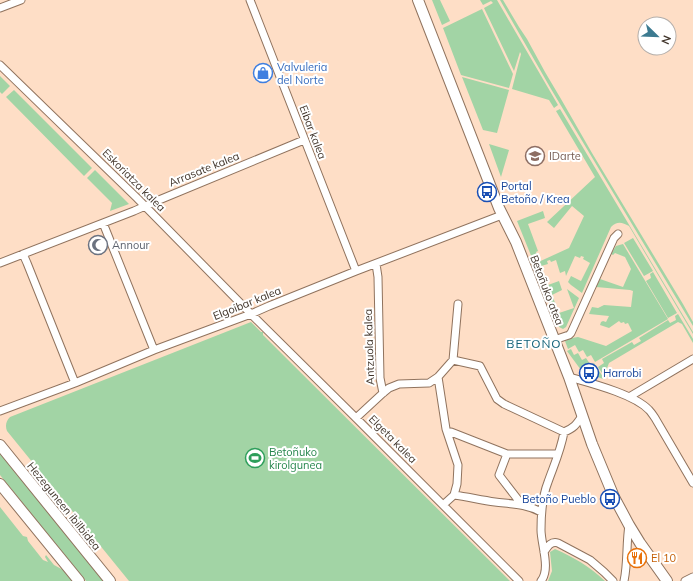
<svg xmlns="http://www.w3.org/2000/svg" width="693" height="581" font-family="Mulish,sans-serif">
	<rect width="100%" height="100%" fill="#fedec6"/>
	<path fill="#a2d4a5" d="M432,0H440L450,21L442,25Z
		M480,0H497L558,105L554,108L549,100L512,89L521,54L520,52L514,71L484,8L493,3L491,1L483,5Z
		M500,0H503L519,27L527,39L545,72L561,99L592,153L683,304L693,322V326L551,89Z
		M482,9L513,74L509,88L461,75L443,28Z
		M0,76L10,86L2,94L0,92Z
		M462,77L509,90L497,133L483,130Z
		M14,90L92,168L84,176L6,97Z
		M560,109L693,332V334L629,226C622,222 617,221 611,227L582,293L571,285L568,282L571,276L581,281L590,263L583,259L584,257L581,256L580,258L575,256L566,276L565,271L560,273L556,260L551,262L550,260L547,261L548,264L541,266L548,285L559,281L562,290L552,295L559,313L574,308L567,289L579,298L566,327L563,329L559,327L534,264L569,248L584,216L572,206L554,228L547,222L595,177L556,111Z
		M489,144L509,150L501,177Z
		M95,170L129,204L110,211L112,203L87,178Z
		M543,211L545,218L528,224L538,251L536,252L537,255L532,258L517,221Z
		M633,238L653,271L644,276L624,243Z
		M623,244L668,319L595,362L591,355L587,357L583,350L579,352L575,345L568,349L565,341L572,338L578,337L606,346L632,331L628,323L625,324L624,322L621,323L619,321L609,328L600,325L601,322L603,321L606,322L609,316L589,314L592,307L598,308L604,305L631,307L633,291L630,290L596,287L600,279L623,287L631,269L625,257L615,253L613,255L611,254L616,246Z
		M653,272L677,313L668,318L646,281L651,278L650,274Z
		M678,314L693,339V343L682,324L678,322L609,363L604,376L598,367L604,363L602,359L632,342L634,345L641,341L639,338L668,320L670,323L676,320L675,316Z
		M251,322L261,332H263V335L510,581H129L7,431C5,426 6,421 10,417Z
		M571,349L574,355L578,353L582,360L586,358L590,364L581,370L578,366L567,351Z
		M594,363L603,377V379L590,374L591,373L583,370Z
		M0,453L104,581H86L0,475Z
		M0,507L23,536L27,537L28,541L43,560L48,562L45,557L46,555L54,565L69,573L80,581H0Z
		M555,549C575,558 589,566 605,581H548L552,571L550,552Z"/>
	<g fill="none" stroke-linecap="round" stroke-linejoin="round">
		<defs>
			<path id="street" d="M250,0L356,271
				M0,8L21,0
				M0,65L137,198L251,314L356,418L519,581
				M103,223L154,350
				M23,254L27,263L75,383
				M0,263L134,211L159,200L304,140
				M376,264L378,277L380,378L383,393
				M554,340L569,335L571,333L614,238L618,234
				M453,360L480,366L497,399L504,404L564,432C574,428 576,425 582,416
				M438,377L446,429L458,465L457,484L454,495L443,505
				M569,377C590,383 634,394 649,410C651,412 653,415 655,418L693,483
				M629,397L693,359
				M0,411L75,383L154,350L251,314L269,306L356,271L502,215
				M356,418L383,393L389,388L399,384L429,383L438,377L453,360L458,304
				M451,432L507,454H555
				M507,454L499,475L519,501
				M454,495C468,497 481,500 495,502C511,504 527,504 541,512
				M544,552C548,546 551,541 558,543L590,560L604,572L613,581
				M541,581C551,569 541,544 541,530C541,514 542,497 548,482C554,465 561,450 564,432
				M624,581C628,563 626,544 629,525
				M685,581L693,577"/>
			<path id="secondary" d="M418,0L499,208L516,242L569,377L592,444L614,497L629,525L640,543L667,581
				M0,445L110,581
				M0,484L79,581"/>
		</defs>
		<use href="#street" stroke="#90735e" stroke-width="9"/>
		<use href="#secondary" stroke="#90735e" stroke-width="12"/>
		<use href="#street" stroke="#fff" stroke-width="7"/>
		<use href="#secondary" stroke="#fff" stroke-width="10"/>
	</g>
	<defs>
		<symbol id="shop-ring" viewBox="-11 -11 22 22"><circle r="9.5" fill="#fff" stroke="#3f7fe0" stroke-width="1.5"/><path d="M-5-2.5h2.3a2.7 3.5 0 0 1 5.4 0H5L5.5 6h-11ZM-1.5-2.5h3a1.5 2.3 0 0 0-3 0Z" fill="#3f7fe0"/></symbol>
		<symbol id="university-ring" viewBox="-11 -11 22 22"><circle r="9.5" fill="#fff" stroke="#8d6e63" stroke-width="1.5"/><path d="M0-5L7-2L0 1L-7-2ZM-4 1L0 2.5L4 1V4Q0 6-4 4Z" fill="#8d6e63"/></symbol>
		<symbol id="bus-ring" viewBox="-11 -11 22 22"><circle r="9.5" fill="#fff" stroke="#1a4fb4" stroke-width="1.5"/><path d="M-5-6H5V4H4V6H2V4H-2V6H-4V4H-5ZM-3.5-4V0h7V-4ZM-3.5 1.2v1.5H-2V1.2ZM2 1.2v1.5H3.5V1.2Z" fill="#1a4fb4"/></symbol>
		<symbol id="mosque-ring" viewBox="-11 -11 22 22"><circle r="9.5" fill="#fff" stroke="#6b7280" stroke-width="1.5"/><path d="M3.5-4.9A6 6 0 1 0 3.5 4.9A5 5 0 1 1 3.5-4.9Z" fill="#6b7280"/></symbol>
		<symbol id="stadium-ring" viewBox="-11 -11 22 22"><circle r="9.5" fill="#fff" stroke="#2e9e5b" stroke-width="1.5"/><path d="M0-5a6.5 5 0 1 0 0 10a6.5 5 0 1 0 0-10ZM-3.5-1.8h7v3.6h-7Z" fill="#2e9e5b"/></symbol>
		<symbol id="restaurant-ring" viewBox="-11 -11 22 22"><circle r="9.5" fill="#fff" stroke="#e8710a" stroke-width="1.5"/><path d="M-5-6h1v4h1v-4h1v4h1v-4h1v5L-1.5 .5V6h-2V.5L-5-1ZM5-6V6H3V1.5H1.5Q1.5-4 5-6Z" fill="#e8710a"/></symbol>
	</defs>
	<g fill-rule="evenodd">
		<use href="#shop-ring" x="252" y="62" width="22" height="22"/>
		<use href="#university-ring" x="524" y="145" width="22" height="22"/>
		<use href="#bus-ring" x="476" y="181" width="22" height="22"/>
		<use href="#mosque-ring" x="87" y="234" width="22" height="22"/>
		<use href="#bus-ring" x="578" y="362" width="22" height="22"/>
		<use href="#stadium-ring" x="244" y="447" width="22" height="22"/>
		<use href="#bus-ring" x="599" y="488" width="22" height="22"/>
		<use href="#restaurant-ring" x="626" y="547" width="22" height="22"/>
	</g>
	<g text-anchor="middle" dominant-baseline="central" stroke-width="4" stroke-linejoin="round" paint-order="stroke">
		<g font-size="11" fill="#366cbe" stroke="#fff" text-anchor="start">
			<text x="277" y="67">Valvuleria<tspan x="277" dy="13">del Norte</tspan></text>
		</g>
		<g font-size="11" fill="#40342a" stroke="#fff">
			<text transform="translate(313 132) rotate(69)">Eibar kalea</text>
			<text transform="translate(204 169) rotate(-22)">Arrasate kalea</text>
			<text transform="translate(134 180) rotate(45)">Eskoriatza kalea</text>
			<text transform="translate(547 290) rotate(69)">Betoñuko atea</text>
			<text transform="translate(247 303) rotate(-22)">Elgoibar kalea</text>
			<text transform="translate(369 347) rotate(-92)">Antzuola kalea</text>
			<text transform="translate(393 439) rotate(45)">Elgeta kalea</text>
			<text transform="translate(64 506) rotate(51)">Hezeguneen ibilbidea</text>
		</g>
		<g font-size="11" fill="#785e54" stroke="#fff" text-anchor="start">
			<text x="549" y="156">IDarte</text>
		</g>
		<g font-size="11" fill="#164399" stroke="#fff" text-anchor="start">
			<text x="501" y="186">Portal<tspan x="501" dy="13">Betoño / Krea</tspan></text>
			<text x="603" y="373">Harrobi</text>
			<text x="596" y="499" text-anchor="end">Betoño Pueblo</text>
		</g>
		<g font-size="11" fill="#5b616d" stroke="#fff" text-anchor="start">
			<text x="112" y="245">Annour</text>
		</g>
		<g font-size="11" fill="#27864d" stroke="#fff" text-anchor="start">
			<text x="269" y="452">Betoñuko<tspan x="269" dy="13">kirolgunea</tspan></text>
		</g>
		<g font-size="11" fill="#c56008" stroke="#fff" text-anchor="start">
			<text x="651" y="558">El 10</text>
		</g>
		<g font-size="12" letter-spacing="1" fill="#126178" stroke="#fff">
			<text x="534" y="343">BETOÑO</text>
		</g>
	</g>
	<g transform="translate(657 36) rotate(113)"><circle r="19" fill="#ffffff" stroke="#b3aeaa"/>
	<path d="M0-3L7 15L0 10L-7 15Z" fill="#3c7a90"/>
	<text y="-6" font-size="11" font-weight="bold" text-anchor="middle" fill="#40342a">N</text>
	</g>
</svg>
